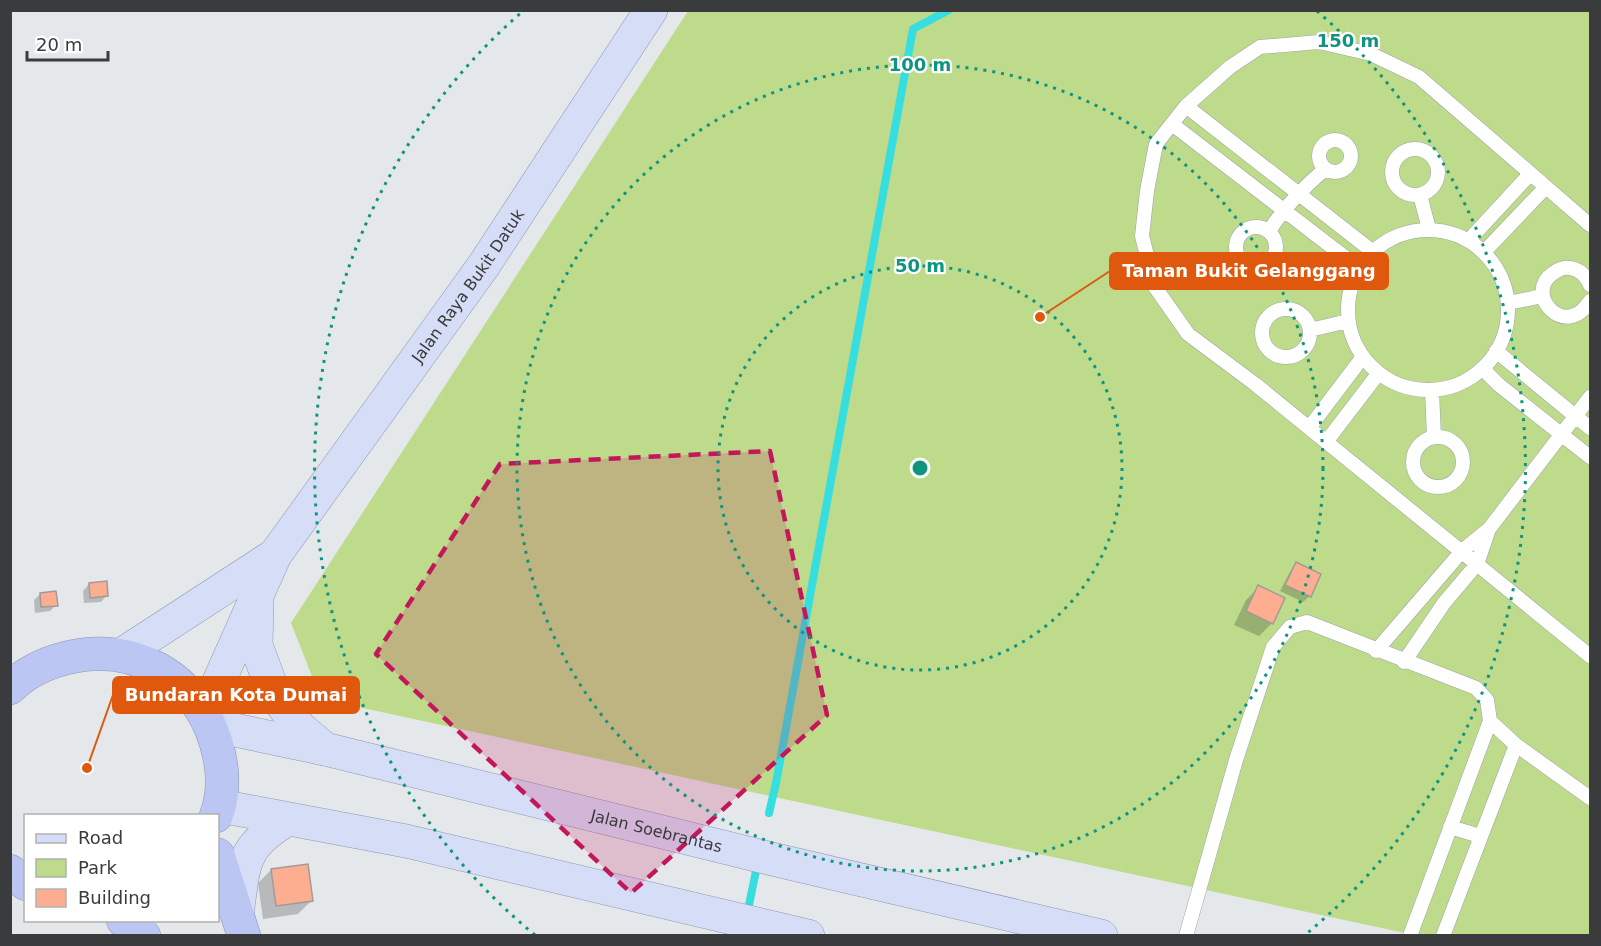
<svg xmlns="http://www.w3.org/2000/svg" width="1601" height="946" font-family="'DejaVu Sans',sans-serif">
	<rect width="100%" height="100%" fill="#e5e8ea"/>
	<path fill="#bddb8b" d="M688,11H1590V935H1414L321,699L291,623Z"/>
	<path fill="#0003" d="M1297,564L1310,596L1303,602L1280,591L1291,570Z
		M89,584L107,595L101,602L84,603L83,591Z
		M1259,587L1272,623L1259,636L1234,625L1246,600Z
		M40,594L56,605L50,611L35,613L34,600Z
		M271,870L311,901L298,914L263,919L258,883Z"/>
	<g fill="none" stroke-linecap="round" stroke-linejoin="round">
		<path stroke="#37dee0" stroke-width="8" d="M769,813L776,783L913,29L949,10
			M749,905L758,861"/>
	</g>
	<path fill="#feae90" stroke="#9f9b9a" stroke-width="1.5" d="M1296,562L1321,574L1311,597L1285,585Z
		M107,581L108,596L90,598L89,583Z
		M1258,585L1285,598L1273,624L1246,611Z
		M56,591L58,606L41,607L40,593Z
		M308,864L313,901L276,906L271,869Z"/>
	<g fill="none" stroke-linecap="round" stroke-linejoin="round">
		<defs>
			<path id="lane" d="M1186,106L1372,251
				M1172,124L1359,268
				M1319 156a16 16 0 1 1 32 0a16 16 0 1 1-32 0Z
				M1392 172a23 23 0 1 1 46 0a23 23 0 1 1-46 0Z
				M1420,195L1429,229
				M1590,225L1419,77L1371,54L1319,42L1260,47L1230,67L1186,106L1156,144L1147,191L1142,236L1155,287L1188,334L1255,384L1590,656
				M1236 247a20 20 0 1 1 40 0a20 20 0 1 1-40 0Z
				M1348 310a80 80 0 1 1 160 0a80 80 0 1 1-160 0Z
				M1269,231C1285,206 1303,188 1325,169
				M1469,240L1530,174
				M1484,252L1546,187
				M1590,285C1587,277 1580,269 1570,268C1564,267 1557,270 1552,274C1524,294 1565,341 1590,301
				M1508,303L1543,296
				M1262 333a24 24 0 1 1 48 0a24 24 0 1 1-48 0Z
				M1310,330L1348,321
				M1496,351L1590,428
				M1483,369L1499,385L1590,457
				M1432,391L1434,437
				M1309,428L1362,358
				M1413 462a25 25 0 1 1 50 0a25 25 0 1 1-50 0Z
				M1326,442L1378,374
				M1376,651L1462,551L1489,529L1590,397
				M1404,662L1444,603L1477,564L1489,529
				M1490,721L1516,745L1590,798
				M1450,827L1480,836
				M1186,936L1236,760L1273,647L1290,627L1307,622L1476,688L1487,700L1490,721L1410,936
				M1443,936L1516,745"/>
			<g id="primary">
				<path d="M257,606L256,645L274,694L300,728L325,749"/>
				<path d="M121,655L275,555"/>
				<path id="s1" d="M205,713L275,555L484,265L651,10"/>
				<path id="s2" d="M211,725L325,749L772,859L1101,936"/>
				<path d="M220,806L406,841L808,936"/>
				<path d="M237,913C245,863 240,848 288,819"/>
			</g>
			<path id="highway" d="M10,688C25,673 46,663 66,658C133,641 197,677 216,743C223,766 225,792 216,816
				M218,855L244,936
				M10,871L26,884
				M123,920L134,926L144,936"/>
		</defs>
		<use href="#lane" stroke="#a0a2a5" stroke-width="15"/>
		<use href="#primary" stroke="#8e95b2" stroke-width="34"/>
		<use href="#highway" stroke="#8e95b2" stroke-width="34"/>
		<use href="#lane" stroke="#fff" stroke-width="14"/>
		<use href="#primary" stroke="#d6ddf7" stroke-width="33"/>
		<use href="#highway" stroke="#bbc6f2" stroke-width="33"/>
	</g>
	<path fill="#c2185b" fill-opacity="0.2" stroke="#c2185b" stroke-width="4.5" stroke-dasharray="12 8" stroke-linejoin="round" d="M770,451L827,715L631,893L376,654L500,464Z"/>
	<g fill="none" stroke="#0e947f" stroke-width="3" stroke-dasharray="3 6">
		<circle cx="920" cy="468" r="202"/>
		<circle cx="920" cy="468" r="403"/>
		<path d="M535 935A605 605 0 0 1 523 11M1317 11A605 605 0 0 1 1305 935"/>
	</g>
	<g text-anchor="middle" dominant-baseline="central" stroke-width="4.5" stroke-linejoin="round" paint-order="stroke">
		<g font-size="16" fill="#3a3b3c" stroke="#fff">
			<text stroke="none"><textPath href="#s1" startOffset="504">Jalan Raya Bukit Datuk</textPath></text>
			<text stroke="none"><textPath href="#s2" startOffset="458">Jalan Soebrantas</textPath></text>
		</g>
	</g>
	<circle cx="920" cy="468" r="9" fill="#0e947f" stroke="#fff" stroke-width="3"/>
	<g font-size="18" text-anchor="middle" font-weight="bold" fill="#0e947f" stroke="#fff" stroke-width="4.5" stroke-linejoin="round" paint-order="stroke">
		<text x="1348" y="47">150 m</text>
		<text x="920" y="71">100 m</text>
		<text x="920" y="272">50 m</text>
	</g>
	<path fill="none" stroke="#df580e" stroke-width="2" d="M1040 317L1110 271M87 768L113 695"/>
	<g fill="#df580e" stroke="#fff" stroke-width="2">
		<circle cx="1040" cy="317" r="6"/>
		<circle cx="87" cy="768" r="6"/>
	</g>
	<g fill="#df580e" stroke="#df580e" stroke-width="2">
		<rect x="1110" y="253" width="278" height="36" rx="6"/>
		<rect x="113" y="677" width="246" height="36" rx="6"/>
	</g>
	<g font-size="18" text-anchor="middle" font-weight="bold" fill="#fff">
		<text x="1249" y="277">Taman Bukit Gelanggang</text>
		<text x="236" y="701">Bundaran Kota Dumai</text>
	</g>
	<rect width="1601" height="946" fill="none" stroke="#3a3b3c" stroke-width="24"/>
	<rect x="24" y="814" width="195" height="108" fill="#ffffff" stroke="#b0b1b1" stroke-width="1.5"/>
	<rect x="36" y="834" width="30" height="9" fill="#d6ddf7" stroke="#b0b1b1" stroke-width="1.5"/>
	<text x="78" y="844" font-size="18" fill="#3a3b3c">Road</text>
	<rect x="36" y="859" width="30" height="18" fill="#bddb8b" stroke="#b0b1b1" stroke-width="1.5"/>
	<text x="78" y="874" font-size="18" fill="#3a3b3c">Park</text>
	<rect x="36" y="889" width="30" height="18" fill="#feae90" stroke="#b0b1b1" stroke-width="1.5"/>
	<text x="78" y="904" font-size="18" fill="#3a3b3c">Building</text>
	<path d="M27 51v9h81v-9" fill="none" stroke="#3a3b3c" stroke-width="3"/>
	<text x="36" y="51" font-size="18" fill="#3a3b3c" stroke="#ffffff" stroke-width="4.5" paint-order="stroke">20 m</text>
</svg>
